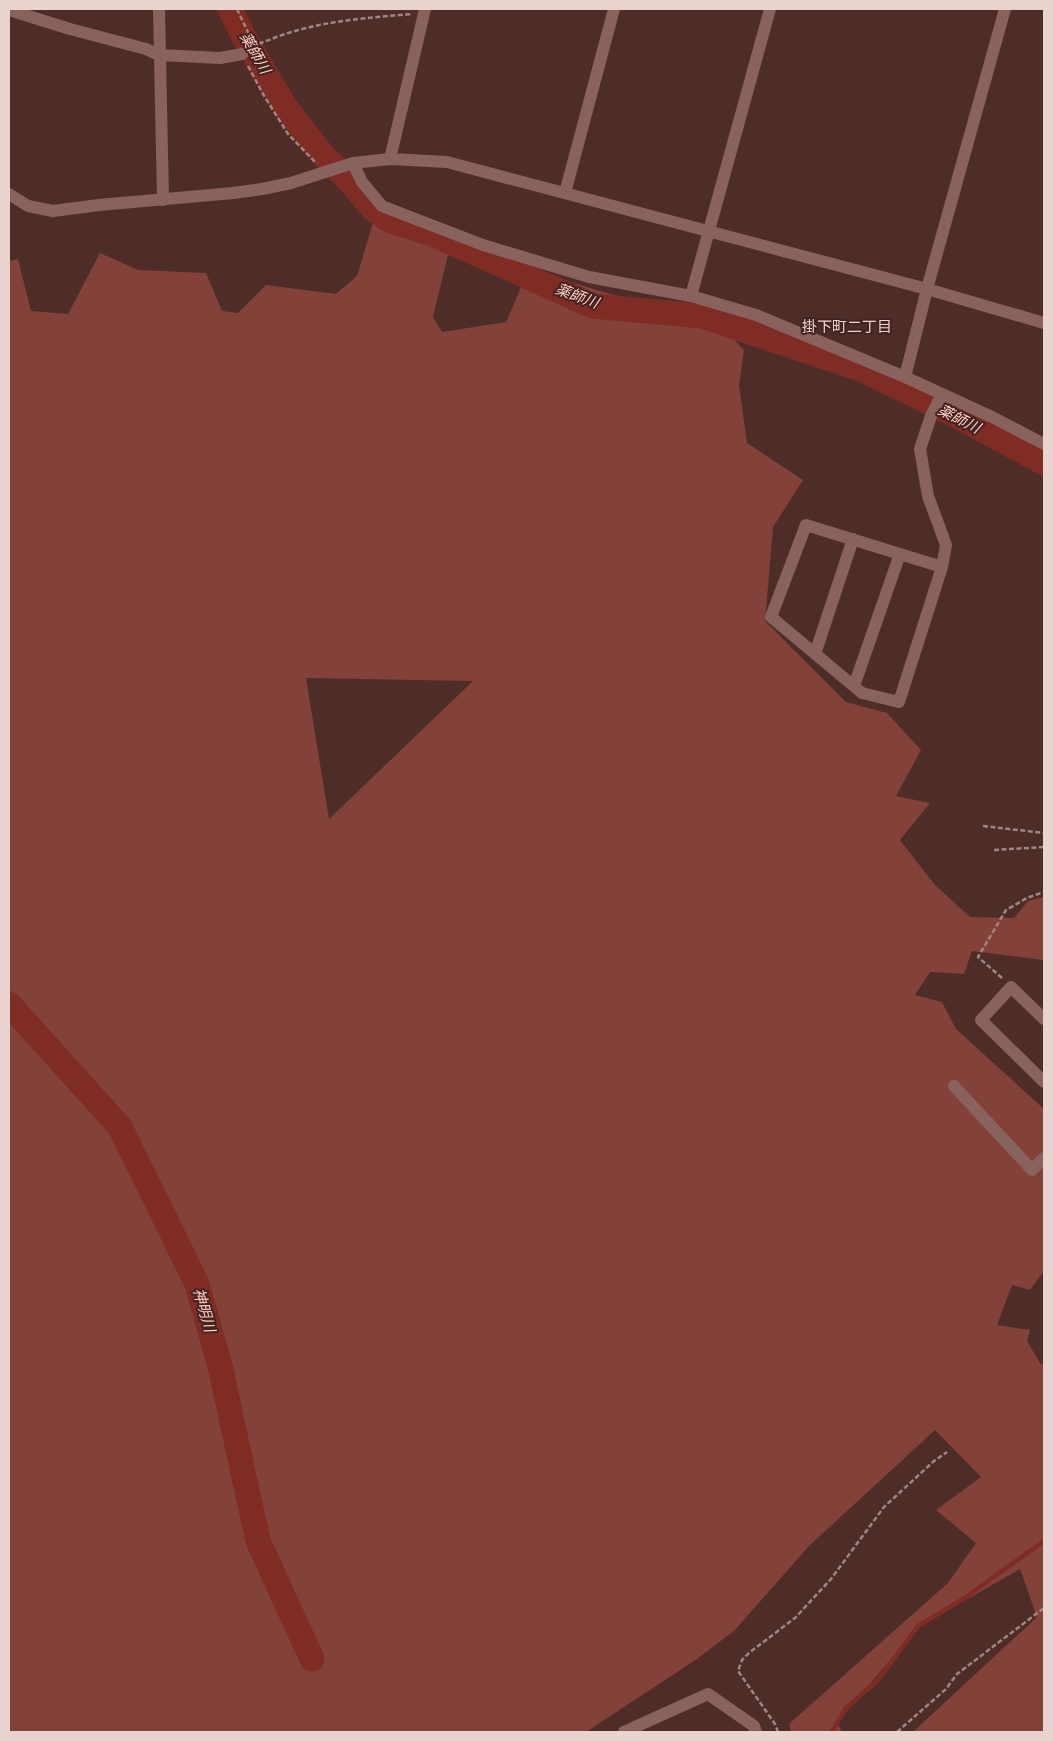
<svg xmlns="http://www.w3.org/2000/svg" width="1053" height="1741" font-family="Raleway,'Noto Sans JP',sans-serif">
	<rect width="100%" height="100%" fill="#4e2d29"/>
	<path fill="#824139" fill-rule="evenodd" d="M375,216L452,238L433,317L442,332L506,322L522,285L554,277L723,328L744,350L739,385L747,443L803,480L773,527L765,621L846,702L887,713L921,750L896,796L930,803L900,840L935,885L970,917L1014,918L1028,901L1044,897V960L972,951L964,974L930,972L915,995L942,1002L956,1029L1044,1109V1271L1030,1290L1012,1285L997,1325L1030,1330L1027,1341L1040,1363L1044,1365V1732H913L1037,1617L1020,1569L918,1627L837,1723L842,1732H791L789,1724L948,1583L976,1543L936,1510L981,1477L935,1430L809,1546L735,1630L697,1659L586,1732H9V261L18,259L31,311L68,314L100,253L138,270L206,273L222,311L238,313L266,285L336,294L357,276ZM306,678L471,681L472,682L329,819Z"/>
	<g fill="none" stroke-linecap="round" stroke-linejoin="round">
		<path stroke="#7f2c24" stroke-width="4.5" d="M832,1732L845,1709L878,1680L918,1626L963,1599L1044,1541"/>
		<path stroke="#7f2c24" stroke-width="25" d="M230,9L244,37L286,108L322,154L353,185L373,209L389,220L432,234L593,306L702,316L863,370L959,417L1044,463
			M9,1004L120,1127L197,1284L220,1366L258,1541L312,1659"/>
		<path stroke="#a18581" stroke-width="2.5" stroke-dasharray="5 2.5" stroke-linecap="butt" d="M237,9L254,45
			M252,47C259,43 267,41 274,38C318,21 366,18 412,14
			M248,66L263,94L288,134L316,163
			M983,826L1044,833
			M994,850L1044,847
			M1002,978L978,957L1006,910L1027,898L1044,892
			M778,1732L775,1724L738,1671L742,1660L750,1652L795,1618L831,1579L884,1507L934,1461L947,1452
			M897,1732L946,1689L957,1674L1044,1608"/>
		<path stroke="#8a625d" stroke-width="12" d="M159,9L163,200
			M9,10L70,29L146,49L159,55L220,58L242,54
			M390,159L425,9
			M353,163L362,182L382,206L405,215L483,245L589,277L691,296L756,315L905,377L992,417L1044,444
			M565,193L614,9
			M9,194L28,206L53,211L99,205L233,193L262,189L291,183L353,163L390,159L447,162L927,289L1044,323
			M691,296L770,9
			M905,377L927,289L1005,9
			M942,394L931,416L920,449L928,496L946,545L942,567L899,702L862,693L771,617L806,525L942,567
			M815,654L853,539
			M854,686L900,554
			M1044,1019L1011,987L981,1020L1044,1082
			M954,1086L1032,1170L1044,1158
			M624,1732L708,1694L754,1726L756,1732"/>
	</g>
	<g text-anchor="middle" dominant-baseline="central" stroke-width="4" stroke-linejoin="round" paint-order="stroke">
		<g font-size="15" font-style="italic" fill="#ffccc5" stroke="#43231f">
			<text transform="translate(255 53) rotate(60)">薬師川</text>
			<text transform="translate(577 296) rotate(20)">薬師川</text>
			<text transform="translate(959 419) rotate(27)">薬師川</text>
			<text transform="translate(204 1310) rotate(74)">神明川</text>
		</g>
		<g font-size="15" fill="#e9d3cf" stroke="#43231f">
			<text x="847" y="327">掛下町二丁目</text>
		</g>
	</g>
	<rect width="1053" height="1741" fill="none" stroke="#e9d3cf" stroke-width="20"/>
</svg>
